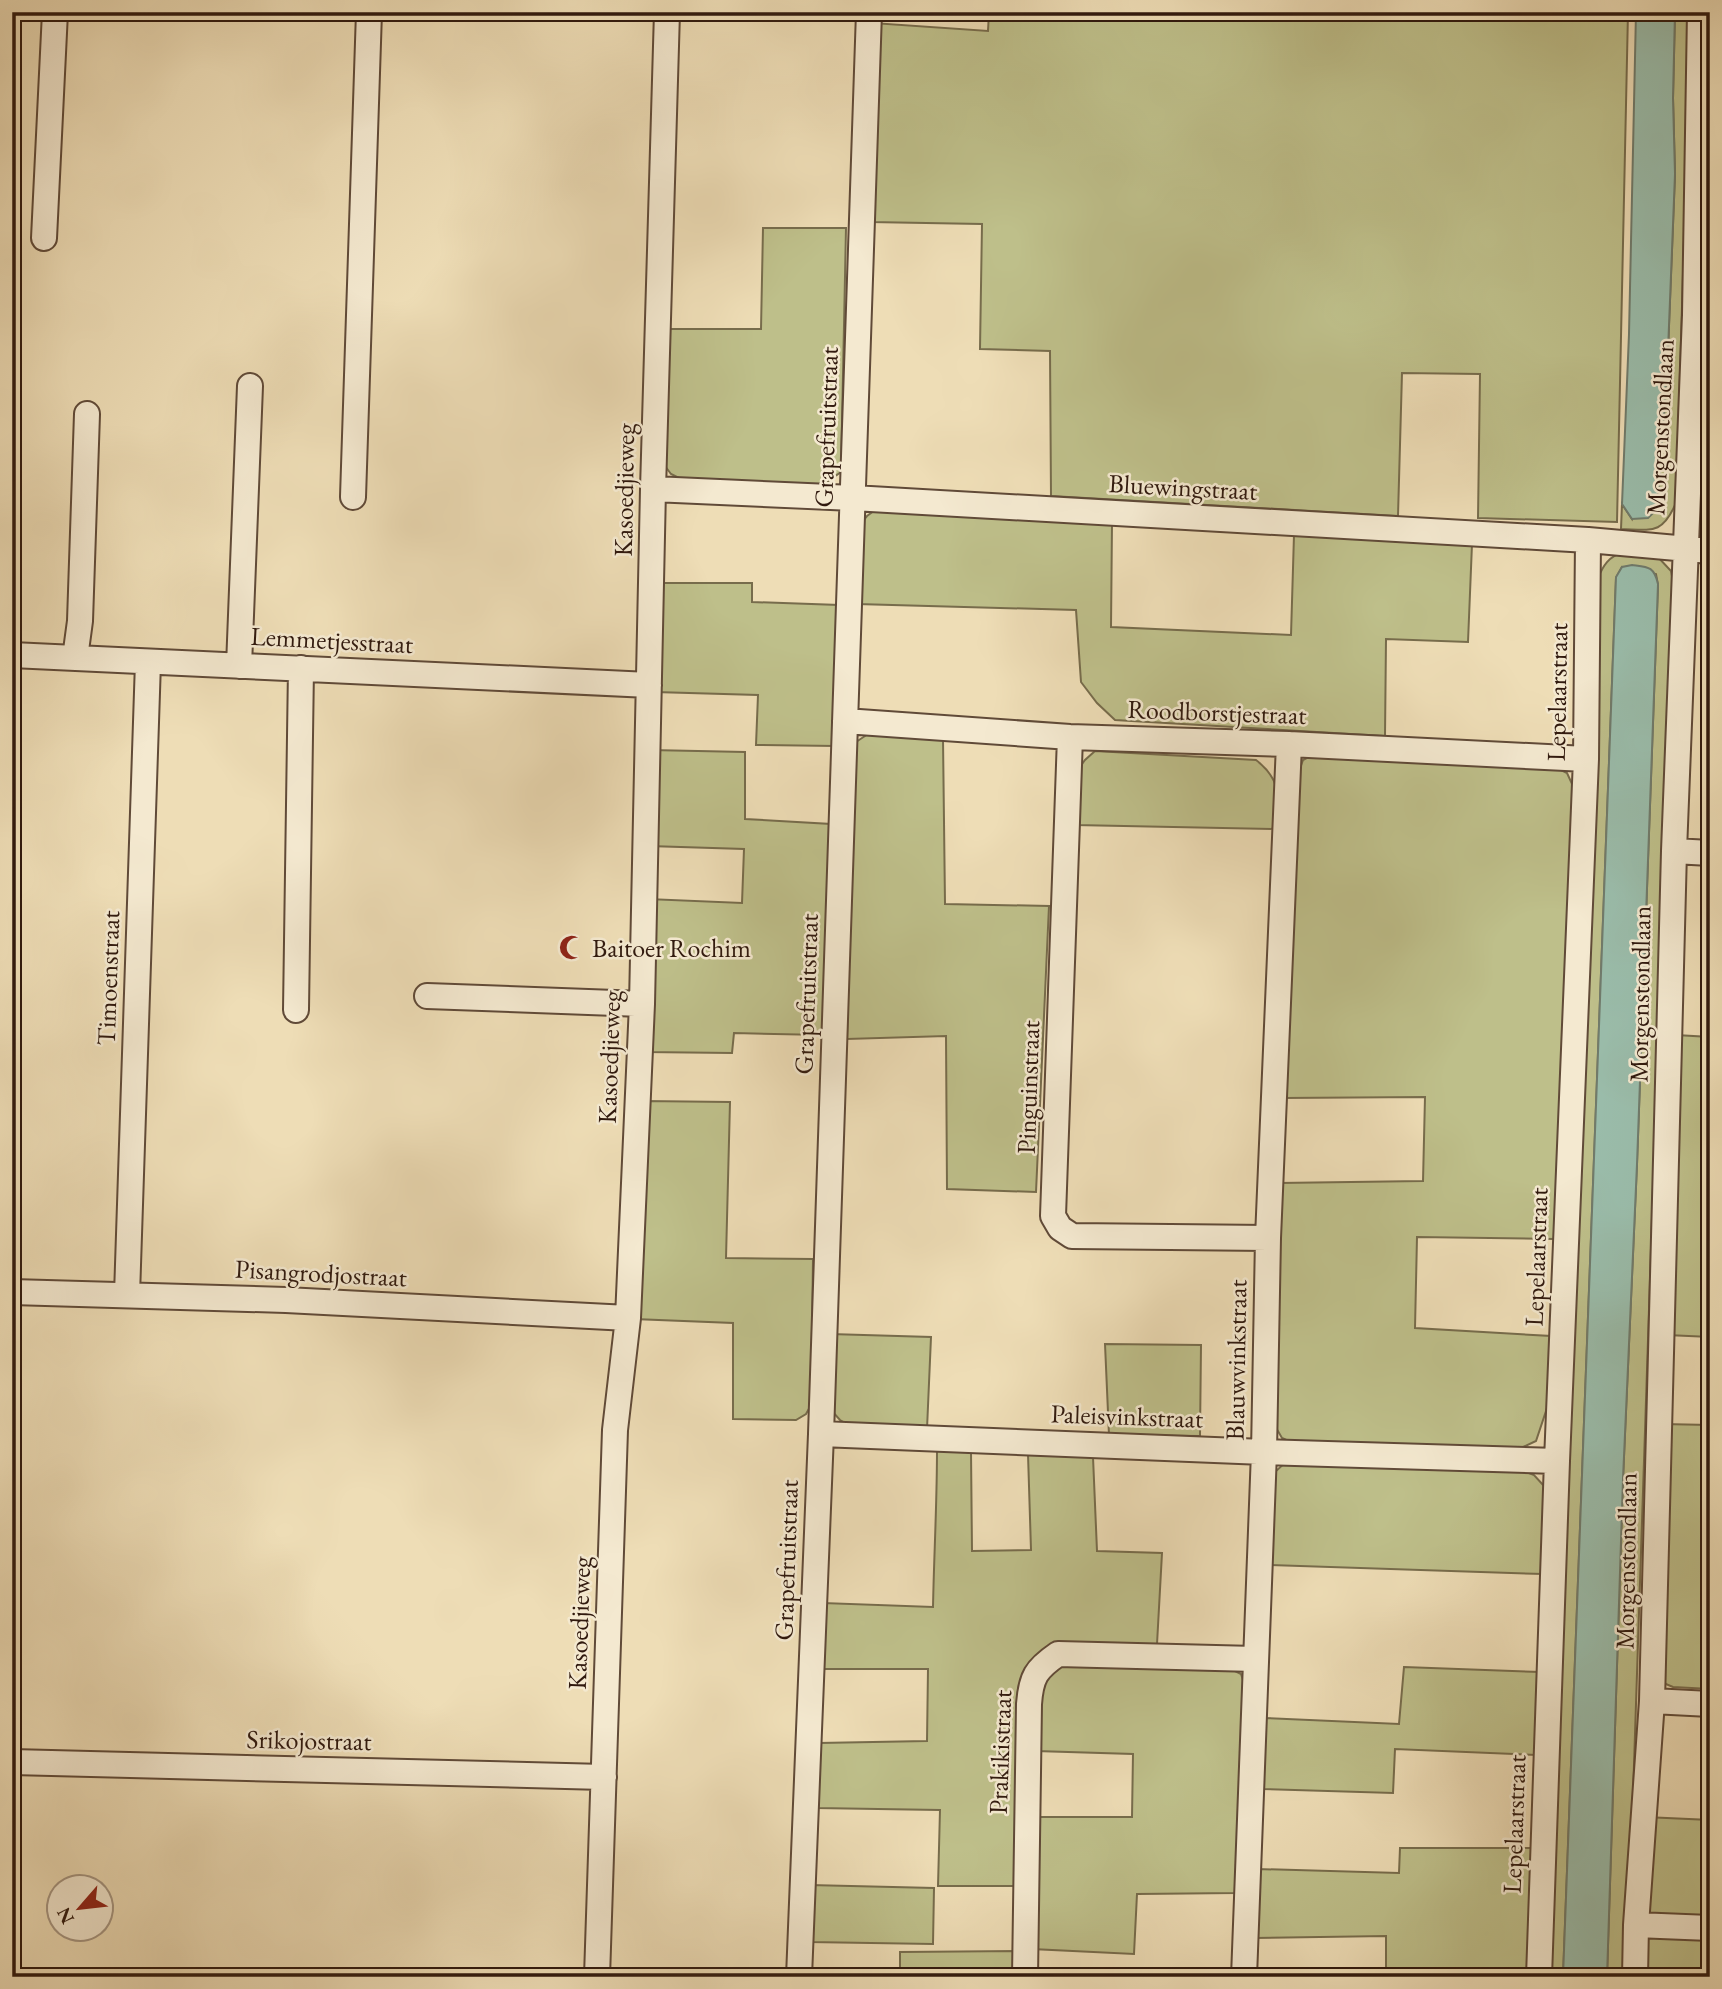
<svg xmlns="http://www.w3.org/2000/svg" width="1722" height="1989" font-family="'EB Garamond',serif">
	<rect width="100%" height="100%" fill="#eeddb6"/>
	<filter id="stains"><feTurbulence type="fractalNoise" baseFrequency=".00286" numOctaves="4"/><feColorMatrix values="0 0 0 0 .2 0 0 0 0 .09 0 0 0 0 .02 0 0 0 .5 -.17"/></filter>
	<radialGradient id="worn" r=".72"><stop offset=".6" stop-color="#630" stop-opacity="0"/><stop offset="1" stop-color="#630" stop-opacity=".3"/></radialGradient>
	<path fill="#bebf8a" stroke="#776c4c" stroke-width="2" d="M989,12H1628L1617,522L1478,518L1480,374L1402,373L1398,516L1051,496L1050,351L980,349L982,224L870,222L873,23L988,31Z
		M1675,12H1691L1676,503C1662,535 1652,530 1621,529L1622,504L1632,519L1667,376L1675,174L1673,98Z
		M763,228H846L841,472L824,484L809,487L679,478L671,474L665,466L668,329H761Z
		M1710,327V529L1703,525L1697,514L1703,332Z
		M878,508L1112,523L1111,627L1291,635L1294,535L1472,544L1468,642L1386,639L1385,736L1115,720L1097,703L1081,682L1076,610L857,604L858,527L867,516Z
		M1622,553L1657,556L1671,571L1673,581L1627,1977H1607L1623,1479L1637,1164L1658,585L1656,574L1622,567L1616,578L1563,1977H1546L1598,578C1603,566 1609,556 1622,553Z
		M658,583H752V602L839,605L835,746L756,745L758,695L655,692Z
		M871,732L943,739L945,904L1049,906L1036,1192L947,1189L946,1036L847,1039L852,759L856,742Z
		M650,750L745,752V819L831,824L823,1035L734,1033L732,1053L644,1052L648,899L742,903L744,849L649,846Z
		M1095,751L1256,760C1283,781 1277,797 1277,829L1075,825L1076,772L1085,760Z
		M1314,754L1553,766L1567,773L1573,786L1554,1239L1417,1237L1415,1328L1551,1336L1548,1405L1536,1441L1519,1449L1293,1443L1282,1438L1275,1426L1279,1183L1423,1181L1425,1097L1282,1098L1297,777L1303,760Z
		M1676,1035L1710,1037V1337L1667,1335Z
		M643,1101L730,1102L726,1258L813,1259L811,1405L806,1414L796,1420L733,1419V1323L634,1319Z
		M830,1334L931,1337L927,1429L849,1425L840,1420L831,1410Z
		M1105,1344L1201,1345L1200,1436L1109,1435Z
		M1662,1424L1710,1425V1689L1673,1687L1661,1682Z
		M937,1450L971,1451L972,1551L1031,1550L1028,1454L1093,1457L1097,1551L1162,1553L1157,1644L1045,1649L1019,1886H938L940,1810L816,1808L819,1743L927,1741L928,1669H821L823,1603L933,1607C934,1555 937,1503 937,1450Z
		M1287,1461L1518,1469L1534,1475L1544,1486L1543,1574L1268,1565L1271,1483L1276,1471Z
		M1061,1661L1221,1664L1241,1674L1246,1689L1236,1893L1137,1894L1134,1954L1032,1949L1036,1817H1132L1133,1754L1036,1751V1693Z
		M1404,1667L1540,1672L1537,1755L1395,1749L1393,1793L1263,1789L1264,1718L1399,1724Z
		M1645,1817L1710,1820V1921L1655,1919L1645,1910Z
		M1400,1848H1535L1530,1977H1386V1936L1254,1938L1257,1869L1399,1873Z
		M809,1885L934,1888L933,1944L809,1942Z
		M1710,1935V1977H1639L1642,1946L1650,1937Z
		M1018,1951V1977H900V1952Z"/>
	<path fill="#9abcaa" stroke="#707b6c" stroke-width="2" d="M1636,12H1675L1673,98L1675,174L1667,376L1657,509L1648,518L1632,519L1622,504L1629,334Z
		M1632,565C1648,567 1654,566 1658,584L1637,1164L1623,1479L1607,1977H1563L1616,577L1622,567Z"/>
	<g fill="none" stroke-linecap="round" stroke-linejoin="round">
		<defs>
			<path id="minor" d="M44,238L55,12
				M653,489L853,498L1588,540L1710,551
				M353,497L369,12
				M12,655L649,685
				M75,658L80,621L87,414
				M239,666L250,386
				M845,721L1070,737L1289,744L1586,759
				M1070,737L1053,1216L1060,1228L1072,1236L1268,1238
				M1674,851L1710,853
				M427,996L642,1004
				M296,1010L301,668
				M12,1292L286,1300L628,1318
				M127,1295L148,662
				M821,1434L1264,1452L1557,1461
				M1652,1701L1710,1704
				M12,1762L604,1777
				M1636,1925L1710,1928
				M597,1977L615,1430L628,1318L642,1004L653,489L667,12
				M799,1977L821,1434L869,12
				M1025,1977L1029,1704C1031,1677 1036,1669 1058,1654L1255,1659
				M1244,1977L1264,1452L1268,1238L1289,744
				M1539,1977L1557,1461L1586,759L1588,540
				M1635,1977L1636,1925L1652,1701L1674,851L1695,315L1700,12"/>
		</defs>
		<use href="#minor" stroke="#604a38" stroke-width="28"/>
		<use href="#minor" stroke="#f4e9d0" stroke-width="24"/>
	</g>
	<defs>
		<symbol id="mosque-bare" viewBox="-9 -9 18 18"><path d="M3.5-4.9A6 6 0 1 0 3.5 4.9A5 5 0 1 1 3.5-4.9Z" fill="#8f2418" stroke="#f4e9d0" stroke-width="2.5" paint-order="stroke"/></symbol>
	</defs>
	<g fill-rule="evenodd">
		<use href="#mosque-bare" x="554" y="930" width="35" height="35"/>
	</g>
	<g text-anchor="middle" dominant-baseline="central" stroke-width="5" stroke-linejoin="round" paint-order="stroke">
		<g font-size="26" fill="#30190e" stroke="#f4e9d0">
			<text transform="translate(826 427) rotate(-88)">Grapefruitstraat</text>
			<text transform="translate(1660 427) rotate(-87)">Morgenstondlaan</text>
			<text transform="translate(1183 487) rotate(3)">Bluewingstraat</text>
			<text transform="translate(624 490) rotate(-89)">Kasoedjieweg</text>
			<text transform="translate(332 640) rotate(3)">Lemmetjesstraat</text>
			<text transform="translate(1557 692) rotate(-89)">Lepelaarstraat</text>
			<text transform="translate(1217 712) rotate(2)">Roodborstjestraat</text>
			<text transform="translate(108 978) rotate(-88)">Timoenstraat</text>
			<text transform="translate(806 994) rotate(-88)">Grapefruitstraat</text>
			<text transform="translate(1640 994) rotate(-89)">Morgenstondlaan</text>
			<text transform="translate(609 1057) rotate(-88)">Kasoedjieweg</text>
			<text transform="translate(1028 1087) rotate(-88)">Pinguinstraat</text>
			<text transform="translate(1536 1257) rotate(-88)">Lepelaarstraat</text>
			<text transform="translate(321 1273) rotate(3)">Pisangrodjostraat</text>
			<text transform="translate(1236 1360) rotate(-89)">Blauwvinkstraat</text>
			<text transform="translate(1127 1416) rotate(2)">Paleisvinkstraat</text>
			<text transform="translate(786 1560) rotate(-88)">Grapefruitstraat</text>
			<text transform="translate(1626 1561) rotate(-89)">Morgenstondlaan</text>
			<text transform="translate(579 1623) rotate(-88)">Kasoedjieweg</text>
			<text transform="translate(309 1740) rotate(1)">Srikojostraat</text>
			<text transform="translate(1000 1752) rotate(-88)">Prakikistraat</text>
			<text transform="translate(1514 1824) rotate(-88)">Lepelaarstraat</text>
		</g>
		<g font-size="26" fill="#30190e" stroke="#f4e9d0" text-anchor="start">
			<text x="592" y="948">Baitoer Rochim</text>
		</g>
	</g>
	<rect width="1722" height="1989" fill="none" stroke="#eeddb6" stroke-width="42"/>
	<rect x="14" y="14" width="1694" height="1961" fill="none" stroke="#30190e" stroke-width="3.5"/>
	<rect x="21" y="21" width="1680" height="1947" fill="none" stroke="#30190e" stroke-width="2"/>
	<g transform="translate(80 1908) rotate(242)"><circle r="33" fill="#f4e9d0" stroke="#a69682" stroke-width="2"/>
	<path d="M0-5L12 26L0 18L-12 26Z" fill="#8f2418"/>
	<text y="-10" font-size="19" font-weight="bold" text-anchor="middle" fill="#30190e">N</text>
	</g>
	<rect width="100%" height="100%" filter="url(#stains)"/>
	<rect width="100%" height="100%" fill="url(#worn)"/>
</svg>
